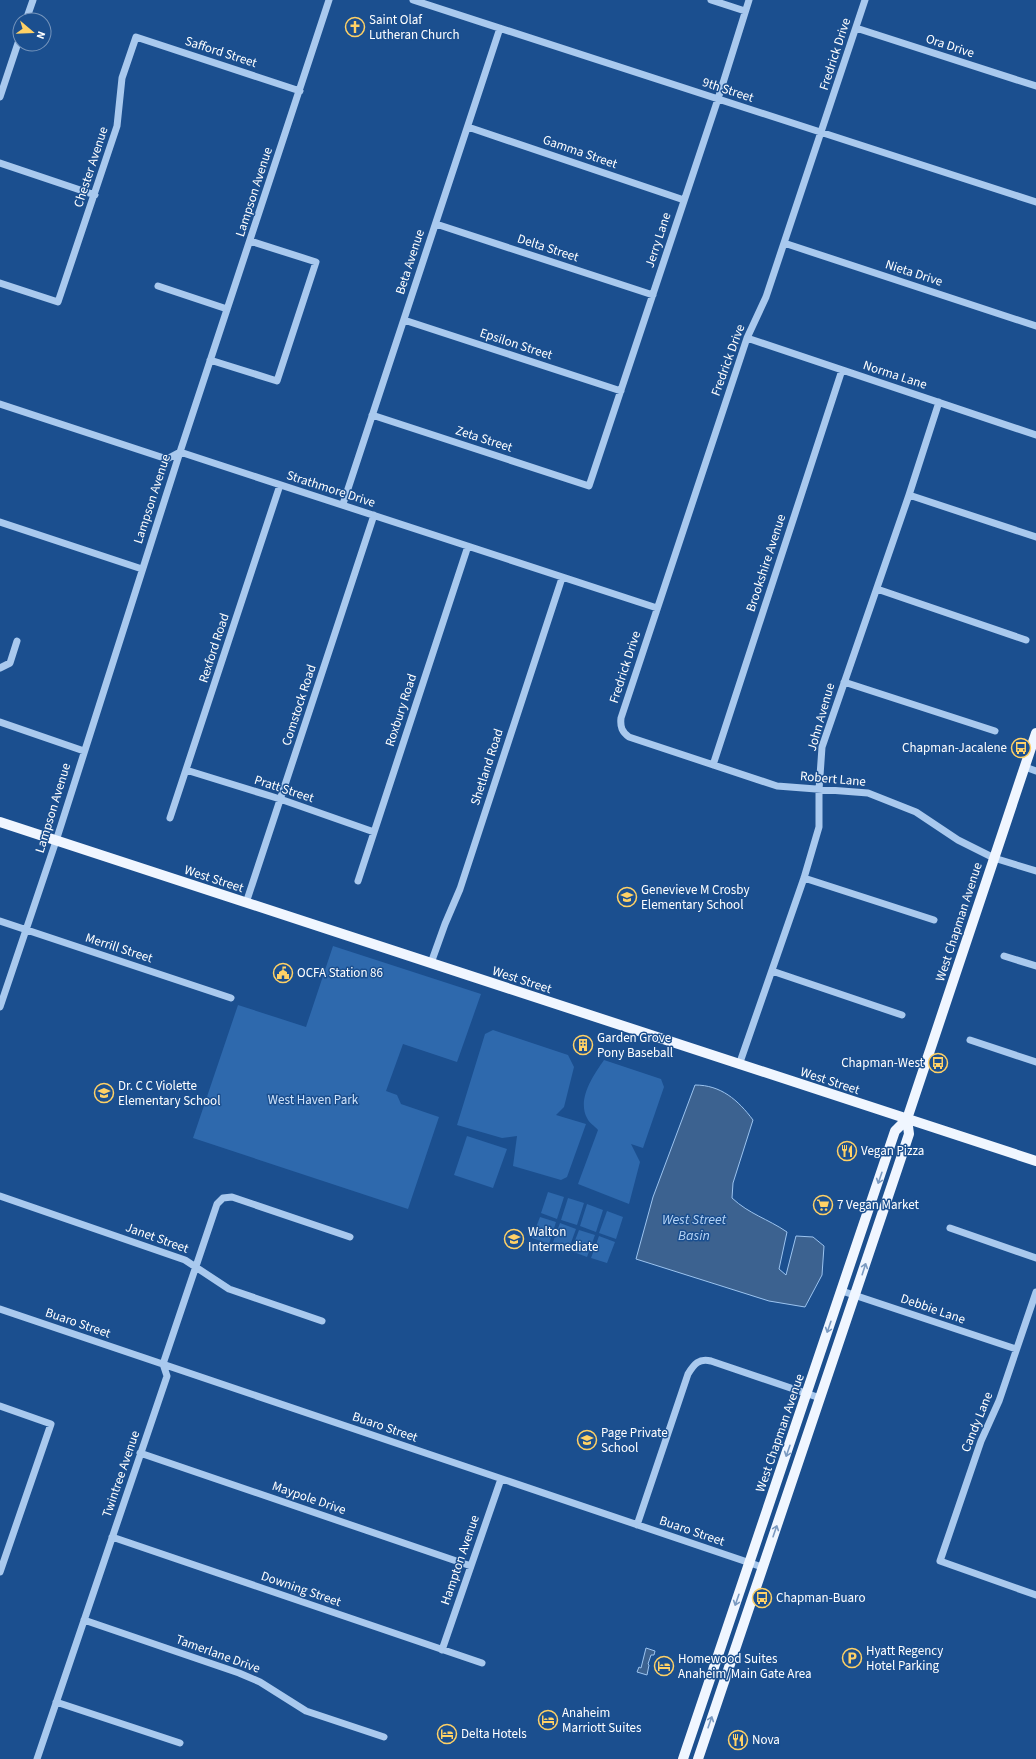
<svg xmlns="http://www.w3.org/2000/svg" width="1036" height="1759" font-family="'Source Sans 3',sans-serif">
	<rect width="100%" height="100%" fill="#1b4f8f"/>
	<path fill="#2e69ad" d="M333,946L481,994L457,1062L403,1044L386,1091L397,1095L401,1104L439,1117L408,1209L193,1138L238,1005L306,1027Z
		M493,1030L568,1055L574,1067L564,1107L556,1115L586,1124L567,1177L561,1180L513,1166L517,1136L502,1138L457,1125L485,1034Z
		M604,1060L661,1079L664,1087L643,1148L631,1144L640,1162L629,1204L578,1184L598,1130C595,1126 589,1123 587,1118C577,1099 593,1076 604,1060Z
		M467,1136L507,1149L493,1188L454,1175Z
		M548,1192L564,1197L557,1219L541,1213Z
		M568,1198L584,1203L577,1225L561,1220Z
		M587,1204L603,1210L596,1232L580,1226Z
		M607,1211L623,1217L616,1239L599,1233Z
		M540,1217L556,1222L549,1244L532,1238Z
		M560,1223L576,1229L568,1251L552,1245Z
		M579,1230L595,1235L587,1257L571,1251Z
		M599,1236L615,1242L607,1263L591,1258Z"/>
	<path fill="#3c6290" stroke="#9cc4f0" d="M695,1085C721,1085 738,1100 753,1120L733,1183L732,1198C749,1214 768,1219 787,1232L779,1269L786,1275L796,1236L813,1237L824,1246L822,1275L805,1307L769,1301L636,1259L653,1197Z
		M646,1648L655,1651L654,1655H651L648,1664L649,1665L647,1675L637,1672L639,1667L641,1668Z"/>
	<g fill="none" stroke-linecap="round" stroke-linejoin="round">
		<path stroke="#a9c9ee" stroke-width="7" d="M413,0L1036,202
			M711,0L745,11
			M865,0L766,297L747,338L621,718C620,727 622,732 629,737L777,786L868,793L916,812L958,840L994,858L1036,871
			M26,20L33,0
			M856,28L1036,86
			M0,97L20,37
			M468,127L684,200
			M0,163L95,195
			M436,224L653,295
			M784,243L1036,326
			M0,283L58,302L117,126L122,78L136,37L300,91
			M158,286L227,309
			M404,320L621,391
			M747,338L1036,435
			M210,360L277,381L316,262L250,241
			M0,404L167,459L180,452L657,608
			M372,415L589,486L718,99L749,0
			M909,495L1036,537
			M343,504L500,28
			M0,522L142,569
			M877,589L1026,640
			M0,668L10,663L17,641
			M844,682L995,731
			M0,722L84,751
			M713,765L842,370
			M1025,767L1036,771
			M186,770L280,799L374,832
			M170,818L280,485
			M804,878L934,920
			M358,881L468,546
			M246,903L374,515
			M0,921L231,998
			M1004,956L1036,966
			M431,963L445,924L460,889L562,578
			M772,971L902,1015
			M0,1007L56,841L180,452L329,0
			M970,1040L1036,1062
			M739,1065L804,878L819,827V790L822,747L909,495L939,402
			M0,1196L185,1260L229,1289L322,1321
			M950,1228L1036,1258
			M842,1291L1016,1349
			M1036,1292L999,1401L981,1441L940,1561L1036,1595
			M0,1309L762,1567
			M0,1406L51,1424L0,1572
			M140,1453L471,1566
			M637,1525L688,1374C694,1364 699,1358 711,1361L820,1398
			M112,1537L482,1663
			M84,1620L239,1673L260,1682L306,1711L384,1737
			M442,1650L501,1479
			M56,1702L180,1743
			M37,1759L167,1376L163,1364L217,1204L223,1198L232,1197L350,1237"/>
		<path stroke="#f0f6ff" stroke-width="10" d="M0,822L1036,1161
			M683,1759L895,1131L907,1119
			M698,1759L898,1167L909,1134L907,1119L1036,733"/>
	</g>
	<defs><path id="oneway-shaft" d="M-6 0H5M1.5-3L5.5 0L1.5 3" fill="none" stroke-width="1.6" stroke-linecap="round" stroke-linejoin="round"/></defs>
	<g stroke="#7b9ac1">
		<use href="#oneway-shaft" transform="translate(880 1178) rotate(109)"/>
		<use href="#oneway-shaft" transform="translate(864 1269) rotate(-72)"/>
		<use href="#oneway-shaft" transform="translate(829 1327) rotate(109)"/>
		<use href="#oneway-shaft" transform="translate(788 1451) rotate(109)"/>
		<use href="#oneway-shaft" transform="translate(775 1531) rotate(-71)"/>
		<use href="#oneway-shaft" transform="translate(737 1600) rotate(109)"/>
		<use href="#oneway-shaft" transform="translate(710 1722) rotate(-71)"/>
	</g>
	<defs>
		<symbol id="church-ring" viewBox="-11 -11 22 22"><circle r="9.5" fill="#1b4f8f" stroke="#ffd166" stroke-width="1.5"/><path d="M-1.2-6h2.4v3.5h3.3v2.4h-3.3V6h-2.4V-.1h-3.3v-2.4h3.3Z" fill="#ffd166"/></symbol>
		<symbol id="bus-ring" viewBox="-11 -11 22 22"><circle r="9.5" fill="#1b4f8f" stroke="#ffd166" stroke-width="1.5"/><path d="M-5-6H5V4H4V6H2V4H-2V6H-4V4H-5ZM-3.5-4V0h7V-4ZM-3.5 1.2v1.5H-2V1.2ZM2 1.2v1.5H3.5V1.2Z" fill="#ffd166"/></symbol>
		<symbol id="school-ring" viewBox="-11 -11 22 22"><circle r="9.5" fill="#1b4f8f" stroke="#ffd166" stroke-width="1.5"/><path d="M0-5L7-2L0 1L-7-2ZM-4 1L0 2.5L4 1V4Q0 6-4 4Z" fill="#ffd166"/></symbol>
		<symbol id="civic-ring" viewBox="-11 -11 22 22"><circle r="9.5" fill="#1b4f8f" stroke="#ffd166" stroke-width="1.5"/><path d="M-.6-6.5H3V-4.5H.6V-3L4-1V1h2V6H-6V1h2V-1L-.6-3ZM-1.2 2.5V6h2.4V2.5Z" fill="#ffd166"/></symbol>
		<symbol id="building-ring" viewBox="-11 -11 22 22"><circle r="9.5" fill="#1b4f8f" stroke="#ffd166" stroke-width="1.5"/><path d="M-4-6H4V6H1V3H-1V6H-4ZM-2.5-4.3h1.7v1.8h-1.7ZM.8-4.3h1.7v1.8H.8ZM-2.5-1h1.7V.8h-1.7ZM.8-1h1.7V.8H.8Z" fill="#ffd166"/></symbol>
		<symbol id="restaurant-ring" viewBox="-11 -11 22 22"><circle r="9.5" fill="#1b4f8f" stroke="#ffd166" stroke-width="1.5"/><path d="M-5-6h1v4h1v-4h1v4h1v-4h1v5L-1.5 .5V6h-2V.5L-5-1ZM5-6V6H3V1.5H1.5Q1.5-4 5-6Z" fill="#ffd166"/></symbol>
		<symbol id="supermarket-ring" viewBox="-11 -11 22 22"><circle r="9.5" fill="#1b4f8f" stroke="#ffd166" stroke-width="1.5"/><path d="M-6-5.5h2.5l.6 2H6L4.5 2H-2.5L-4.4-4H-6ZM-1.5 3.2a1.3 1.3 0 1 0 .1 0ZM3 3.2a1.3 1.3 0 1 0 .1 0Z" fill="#ffd166"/></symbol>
		<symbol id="parking-ring" viewBox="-11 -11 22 22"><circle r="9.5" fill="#1b4f8f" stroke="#ffd166" stroke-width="1.5"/><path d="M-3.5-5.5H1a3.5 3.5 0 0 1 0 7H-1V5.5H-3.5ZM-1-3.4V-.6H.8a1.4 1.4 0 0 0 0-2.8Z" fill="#ffd166"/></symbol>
		<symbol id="hotel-ring" viewBox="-11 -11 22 22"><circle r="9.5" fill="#1b4f8f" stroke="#ffd166" stroke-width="1.5"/><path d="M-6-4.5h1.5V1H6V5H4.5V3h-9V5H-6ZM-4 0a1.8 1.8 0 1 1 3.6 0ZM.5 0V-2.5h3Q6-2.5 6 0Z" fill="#ffd166"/></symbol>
	</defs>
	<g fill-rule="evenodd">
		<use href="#church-ring" x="344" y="16" width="22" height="22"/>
		<use href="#bus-ring" x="1010" y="737" width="22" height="22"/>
		<use href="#school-ring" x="616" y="886" width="22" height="22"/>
		<use href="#civic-ring" x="272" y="962" width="22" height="22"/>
		<use href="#building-ring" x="572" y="1034" width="22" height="22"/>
		<use href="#bus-ring" x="927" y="1052" width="22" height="22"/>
		<use href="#school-ring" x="93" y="1082" width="22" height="22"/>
		<use href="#restaurant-ring" x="836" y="1140" width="22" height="22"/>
		<use href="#supermarket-ring" x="812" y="1194" width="22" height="22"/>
		<use href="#school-ring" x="503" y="1228" width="22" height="22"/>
		<use href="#school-ring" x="576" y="1429" width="22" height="22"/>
		<use href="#bus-ring" x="751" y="1587" width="22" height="22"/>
		<use href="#parking-ring" x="841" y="1647" width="22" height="22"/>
		<use href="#hotel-ring" x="653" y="1655" width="22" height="22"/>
		<use href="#hotel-ring" x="537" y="1709" width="22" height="22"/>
		<use href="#hotel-ring" x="436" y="1723" width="22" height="22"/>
		<use href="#restaurant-ring" x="727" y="1729" width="22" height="22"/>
	</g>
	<g text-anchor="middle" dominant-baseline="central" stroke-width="3" stroke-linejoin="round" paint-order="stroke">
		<g font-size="13" fill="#fff" stroke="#1b4f8f" text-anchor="start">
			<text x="369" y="20">Saint Olaf<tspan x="369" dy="15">Lutheran Church</tspan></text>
			<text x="1007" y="748" text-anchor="end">Chapman-Jacalene</text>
			<text x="641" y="890">Genevieve M Crosby<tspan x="641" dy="15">Elementary School</tspan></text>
			<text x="297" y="973">OCFA Station 86</text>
			<text x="597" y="1038">Garden Grove<tspan x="597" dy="15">Pony Baseball</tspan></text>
			<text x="924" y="1063" text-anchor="end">Chapman-West</text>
			<text x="118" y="1086">Dr. C C Violette<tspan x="118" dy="15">Elementary School</tspan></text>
			<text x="861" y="1151">Vegan Pizza</text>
			<text x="837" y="1205">7 Vegan Market</text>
			<text x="528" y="1232">Walton<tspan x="528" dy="15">Intermediate</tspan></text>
			<text x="601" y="1433">Page Private<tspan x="601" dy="15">School</tspan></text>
			<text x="776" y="1598">Chapman-Buaro</text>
			<text x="866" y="1651">Hyatt Regency<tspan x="866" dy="15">Hotel Parking</tspan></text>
			<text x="678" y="1659">Homewood Suites<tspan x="678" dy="15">Anaheim/Main Gate Area</tspan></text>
			<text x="562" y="1713">Anaheim<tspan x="562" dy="15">Marriott Suites</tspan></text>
			<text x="461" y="1734">Delta Hotels</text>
			<text x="752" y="1740">Nova</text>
		</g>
		<g font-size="13" fill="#fff" stroke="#1b4f8f">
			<text transform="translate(950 46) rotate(18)">Ora Drive</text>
			<text transform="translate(221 52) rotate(18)">Safford Street</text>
			<text transform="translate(835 54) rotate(-72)">Fredrick Drive</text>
			<text transform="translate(728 90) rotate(18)">9th Street</text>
			<text transform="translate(580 152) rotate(19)">Gamma Street</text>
			<text transform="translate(91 167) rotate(-72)">Chester Avenue</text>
			<text transform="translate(254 192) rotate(-72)">Lampson Avenue</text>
			<text transform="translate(658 240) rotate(-72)">Jerry Lane</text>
			<text transform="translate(548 248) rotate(18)">Delta Street</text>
			<text transform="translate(410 262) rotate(-72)">Beta Avenue</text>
			<text transform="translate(914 273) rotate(18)">Nieta Drive</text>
			<text transform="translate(516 344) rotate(18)">Epsilon Street</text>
			<text transform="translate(728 360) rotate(-70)">Fredrick Drive</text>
			<text transform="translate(895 375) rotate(18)">Norma Lane</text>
			<text transform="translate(484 439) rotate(18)">Zeta Street</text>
			<text transform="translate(331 489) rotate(18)">Strathmore Drive</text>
			<text transform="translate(152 499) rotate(-72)">Lampson Avenue</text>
			<text transform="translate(766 563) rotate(-72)">Brookshire Avenue</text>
			<text transform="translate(214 648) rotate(-72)">Rexford Road</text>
			<text transform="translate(625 667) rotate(-72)">Fredrick Drive</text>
			<text transform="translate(299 705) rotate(-72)">Comstock Road</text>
			<text transform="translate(401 710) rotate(-72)">Roxbury Road</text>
			<text transform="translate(821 717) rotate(-74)">John Avenue</text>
			<text transform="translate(487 767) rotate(-72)">Shetland Road</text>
			<text transform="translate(833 779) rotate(5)">Robert Lane</text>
			<text transform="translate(284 789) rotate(18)">Pratt Street</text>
			<text transform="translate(53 808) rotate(-73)">Lampson Avenue</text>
			<text transform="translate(214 879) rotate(18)">West Street</text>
			<text transform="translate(959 922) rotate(-72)">West Chapman Avenue</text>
			<text transform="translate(119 948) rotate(18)">Merrill Street</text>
			<text transform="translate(522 980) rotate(18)">West Street</text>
			<text transform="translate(830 1081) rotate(18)">West Street</text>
			<text transform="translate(157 1238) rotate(20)">Janet Street</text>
			<text transform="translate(933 1309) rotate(19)">Debbie Lane</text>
			<text transform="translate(78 1323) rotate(19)">Buaro Street</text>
			<text transform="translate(977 1422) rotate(-68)">Candy Lane</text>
			<text transform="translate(385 1427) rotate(19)">Buaro Street</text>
			<text transform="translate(780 1433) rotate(-71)">West Chapman Avenue</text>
			<text transform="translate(121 1474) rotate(-71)">Twintree Avenue</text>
			<text transform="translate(309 1498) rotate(19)">Maypole Drive</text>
			<text transform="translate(692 1531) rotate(19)">Buaro Street</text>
			<text transform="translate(460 1560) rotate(-71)">Hampton Avenue</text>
			<text transform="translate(301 1589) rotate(19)">Downing Street</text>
			<text transform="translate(218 1654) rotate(20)">Tamerlane Drive</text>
		</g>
		<g font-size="13" fill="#cfe3fa" stroke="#1b4f8f">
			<text x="313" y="1100">West Haven Park</text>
		</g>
		<g font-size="14" font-style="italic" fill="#b5d3f5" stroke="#1b4f8f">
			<text x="694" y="1220">West Street<tspan x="694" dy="16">Basin</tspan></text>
		</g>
	</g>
	<g transform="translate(32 32) rotate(109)"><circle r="19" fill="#1b4f8f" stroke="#7695bc"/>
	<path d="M0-3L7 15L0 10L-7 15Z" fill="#ffd166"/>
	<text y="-6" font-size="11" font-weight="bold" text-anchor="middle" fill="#ffffff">N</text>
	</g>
</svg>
